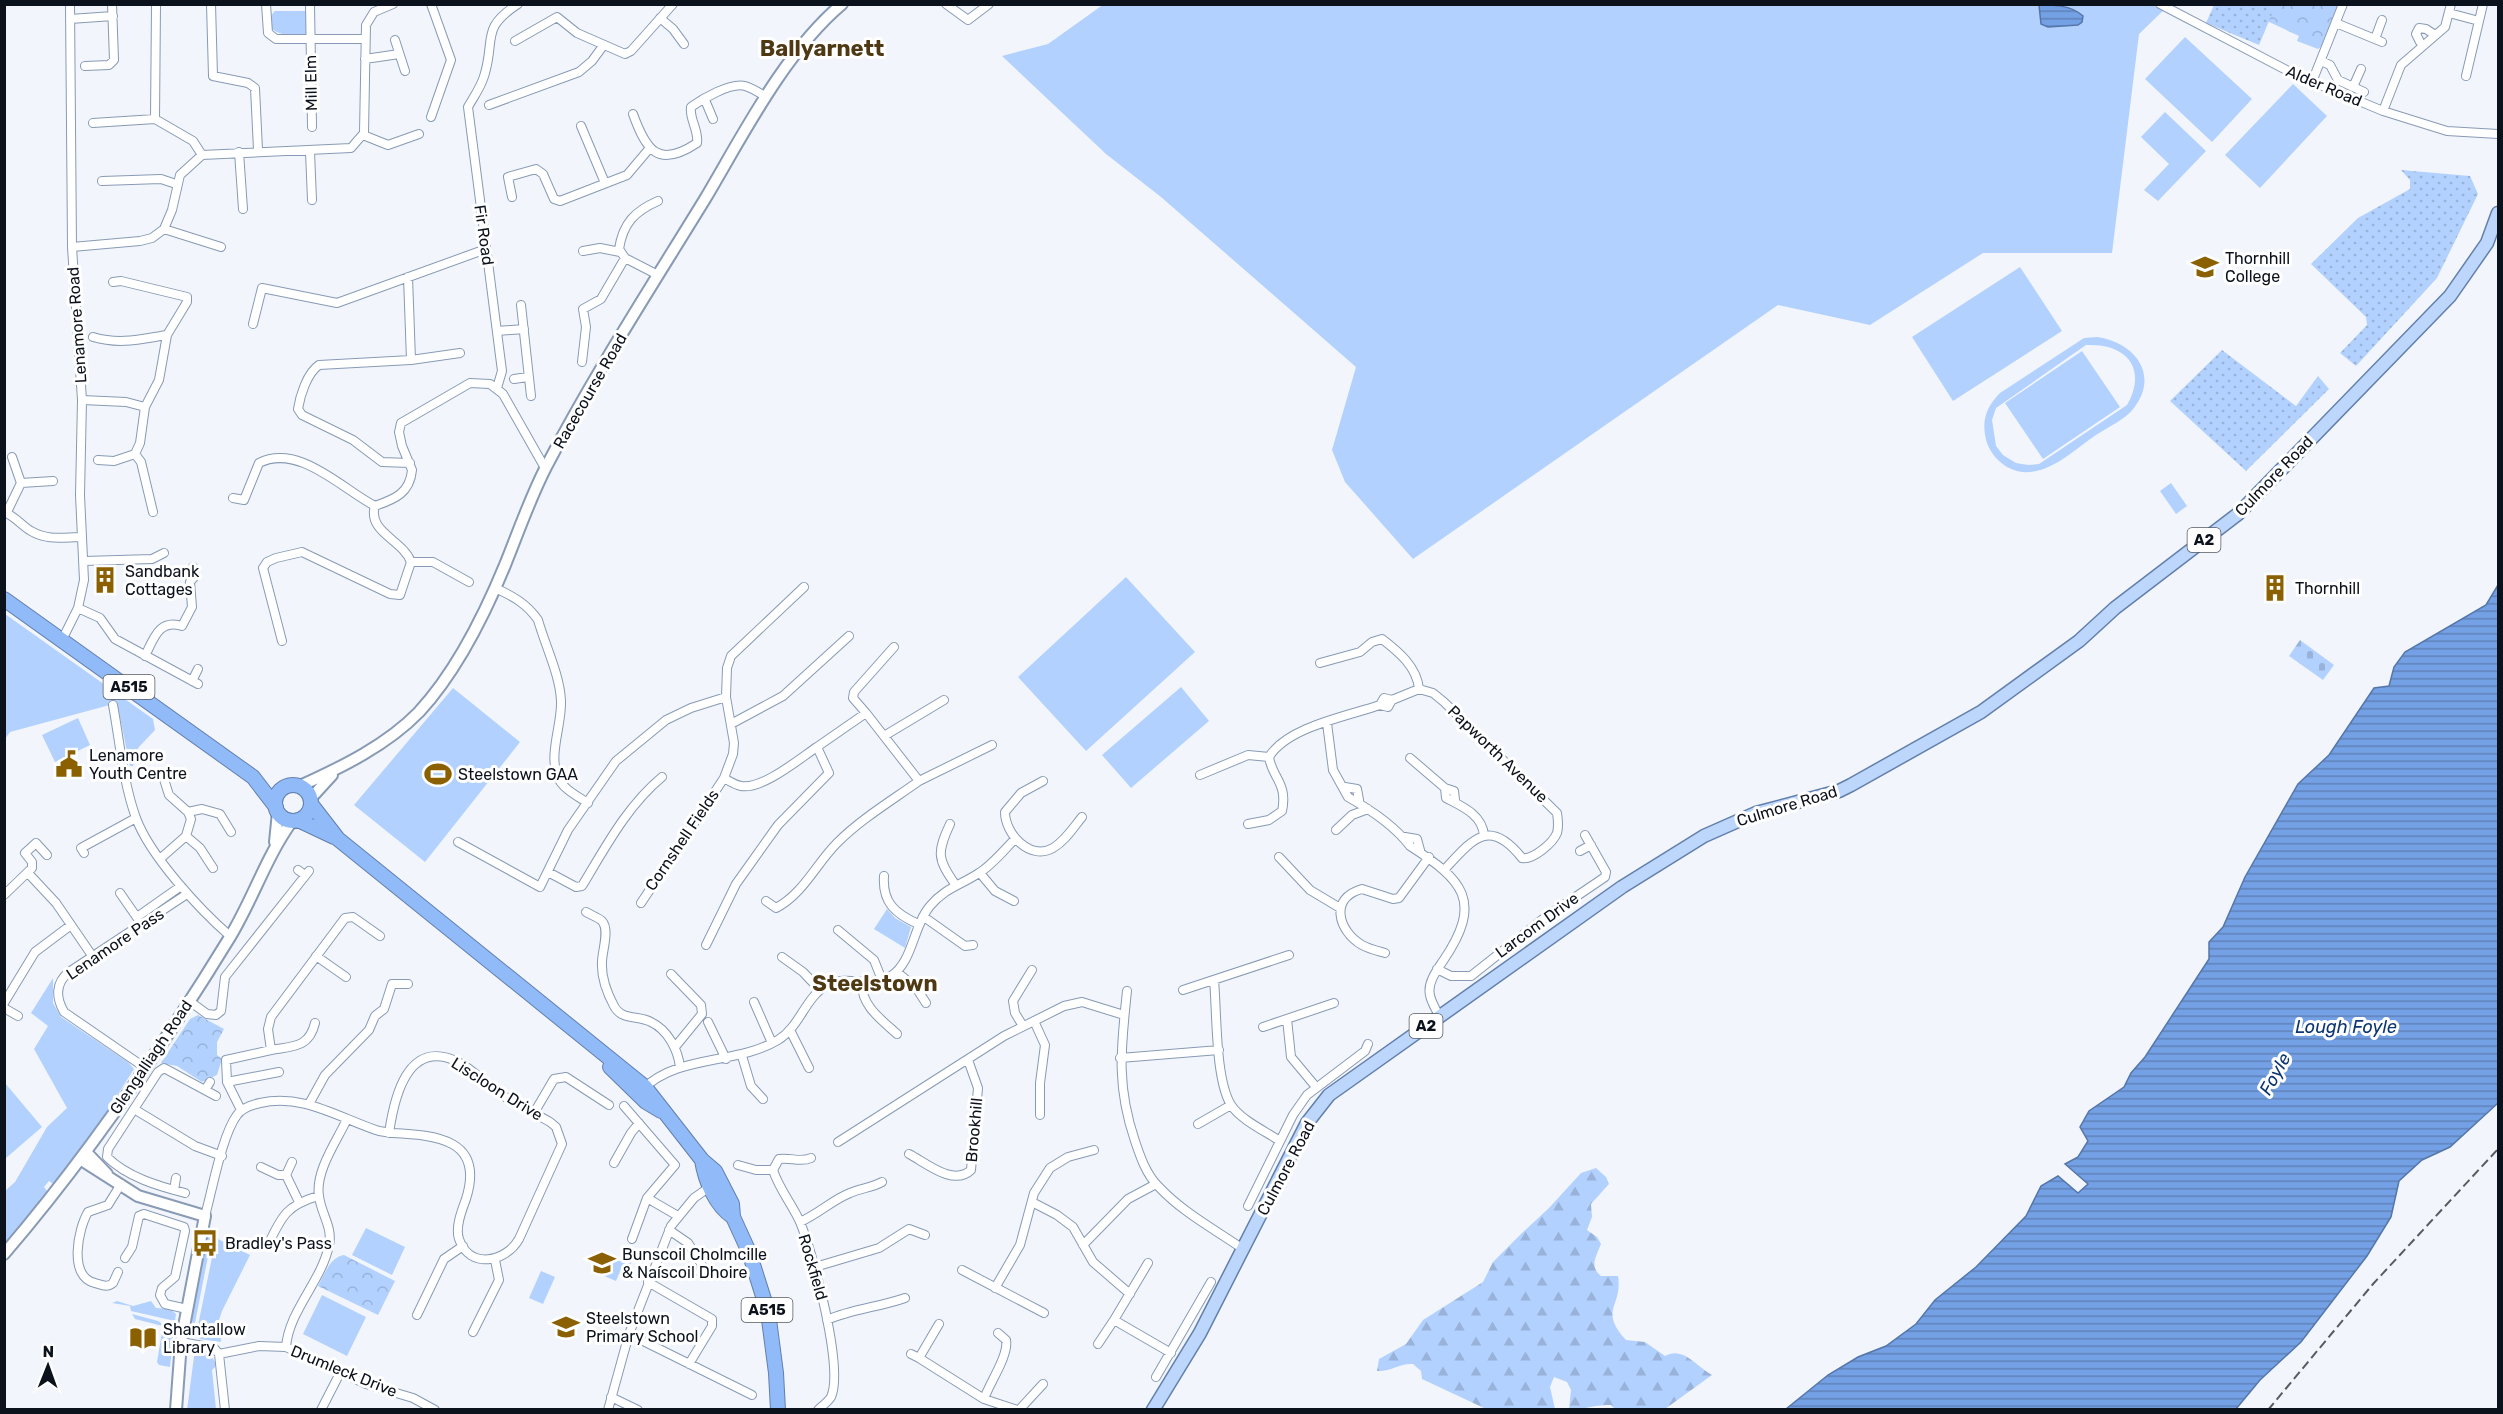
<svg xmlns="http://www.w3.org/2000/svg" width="2503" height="1414" font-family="Rubik,sans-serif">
	<defs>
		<pattern id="forest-firs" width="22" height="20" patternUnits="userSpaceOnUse" patternTransform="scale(1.5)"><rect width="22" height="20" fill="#b2d1fe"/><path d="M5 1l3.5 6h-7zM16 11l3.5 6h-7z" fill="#98b2d9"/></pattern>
		<pattern id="cemetery-stones" width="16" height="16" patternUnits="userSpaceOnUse" patternTransform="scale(1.5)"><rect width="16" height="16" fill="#b2d1fe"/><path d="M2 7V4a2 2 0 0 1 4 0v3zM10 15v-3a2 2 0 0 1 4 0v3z" fill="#98b2d9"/></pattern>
		<pattern id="park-crowns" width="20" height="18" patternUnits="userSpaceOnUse" patternTransform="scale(1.5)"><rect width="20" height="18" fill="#b2d1fe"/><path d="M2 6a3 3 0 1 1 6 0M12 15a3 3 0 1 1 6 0" fill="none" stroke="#98b2d9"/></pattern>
		<pattern id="garden-dots" width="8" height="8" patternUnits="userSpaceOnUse" patternTransform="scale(1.5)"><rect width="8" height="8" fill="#b2d1fe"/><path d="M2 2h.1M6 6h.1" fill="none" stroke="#98b2d9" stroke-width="1.8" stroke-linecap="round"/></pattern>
		<pattern id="water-rules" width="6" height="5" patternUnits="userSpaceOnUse" patternTransform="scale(1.5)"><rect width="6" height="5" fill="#74a1e5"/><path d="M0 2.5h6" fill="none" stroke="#5e82b9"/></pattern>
	</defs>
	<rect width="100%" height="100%" fill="#f2f6fc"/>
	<path fill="#b2d1fe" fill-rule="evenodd" d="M1104,4L2169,5L2139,34L2112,253H1983L1870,325L1778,305L1413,559L1345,482L1332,450L1356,367L1161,197L1106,154L1002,56L1048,44Z
		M275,11H306V34C290,39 254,31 275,11Z
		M2185,37L2252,99L2212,142L2145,79Z
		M2293,84L2327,116L2260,188L2225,155Z
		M2165,112L2206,151L2158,201L2144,190L2169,164L2141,137Z
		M2020,267L2062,331L1953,401L1912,337Z
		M2097,337C2134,342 2160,374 2134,408C2126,419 2108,427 2096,435C2071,452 2039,485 2007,467C1998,461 1991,454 1987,443C1981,423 1985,408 2000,393L2084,338ZM2086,345C2126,343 2148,368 2127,405L2039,464L2028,465L2016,463L2003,455L1996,446L1992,420L1996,408Z
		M2082,351L2120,407L2043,459L2005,403Z
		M2171,483L2187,506L2176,514L2160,491Z
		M1126,577L1195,652L1086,751L1018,677Z
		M5,614L153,719L155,730L138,748L133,766H130L117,703L10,732L5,739Z
		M1181,687L1209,721L1131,788L1102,755Z
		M453,688L520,742L425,862L354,805Z
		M78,718L90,745L55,762L42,735Z
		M887,909L895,918L911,927L905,948L874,929Z
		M53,978V1003L61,1017L128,1062L134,1069L92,1135L53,1184L49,1181L44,1187L47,1191L38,1208L5,1247V1191L15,1182L47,1127L67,1108L34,1049L48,1026L31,1013Z
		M5,1083L42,1127L6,1158L4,1155Z
		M366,1228L405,1247L392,1275L352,1255Z
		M208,1235L212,1236L195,1323L190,1322L203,1246L207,1244Z
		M216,1238L250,1255L222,1311L219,1320L221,1342L200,1339L196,1335Z
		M629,1252L635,1254L627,1272L621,1269L616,1281L602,1275L610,1256L624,1263Z
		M541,1271L555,1277L543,1304L529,1298Z
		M322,1295L366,1317L347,1356L303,1334Z
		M117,1301L133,1306L151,1301L156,1308L170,1309L176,1314L175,1321L131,1311L130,1306L112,1303Z
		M132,1314L158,1321L174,1331L170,1367L159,1365L157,1362L163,1326L135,1319Z
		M195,1349L210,1354L217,1365L212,1370L216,1409L187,1410Z"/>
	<path fill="url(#forest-firs)" d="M1596,1168L1606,1177L1609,1184L1591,1204L1592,1217L1587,1230L1597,1237L1601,1244C1596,1257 1589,1266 1601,1276H1618C1623,1307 1598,1309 1626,1340L1645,1342L1665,1356C1683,1346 1696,1366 1712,1375L1665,1409H1615L1611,1405C1596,1404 1584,1410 1569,1409L1571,1390L1567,1382L1554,1377L1550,1387L1555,1409H1486L1422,1379L1421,1371L1413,1364C1400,1363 1390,1372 1377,1371L1379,1359L1406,1344L1423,1320L1483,1282L1493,1262L1522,1233L1549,1208L1581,1173Z"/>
	<path fill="url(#cemetery-stones)" d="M2300,640L2334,665L2323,680L2289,656Z"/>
	<path fill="url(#park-crowns)" d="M2261,5H2341L2324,45L2318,49L2297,41L2299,36L2267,21Z
		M198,1015L224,1029L217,1042V1055L222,1059L217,1075L202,1082L177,1066L161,1063L190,1019Z
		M344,1255L395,1281L378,1315L318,1286C324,1275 330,1257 344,1255Z"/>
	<path fill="url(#garden-dots)" d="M2214,5H2262L2274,9L2259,45L2206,23Z
		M2401,170L2470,176L2478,194L2437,278L2356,366L2340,353L2367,325L2366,317L2311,264L2358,218L2410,189V180Z
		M2222,350L2296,406L2318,376L2329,389L2246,471L2170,401Z"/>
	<path fill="url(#water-rules)" stroke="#5576a9" stroke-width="1.5" d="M2039,5C2055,5 2071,5 2083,16L2082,22L2078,25L2048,27L2041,24Z
		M2498,585V1103L2450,1147L2422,1160L2399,1181L2391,1217L2367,1256L2301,1342L2260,1380L2236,1409H1786L1828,1375L1858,1357L1886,1346L1916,1324L1935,1300L1976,1267L2026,1216L2041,1186L2058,1176L2078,1193L2088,1184L2065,1164L2078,1157L2088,1141L2080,1127L2089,1111L2124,1087L2131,1073L2145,1057L2209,959V942L2223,927L2245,877L2298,784L2329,755L2374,688L2389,686L2394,667L2405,652L2486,605Z"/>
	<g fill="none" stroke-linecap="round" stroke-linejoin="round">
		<defs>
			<path id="street" d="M156,4L155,119L193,141L202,155
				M211,4L213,76L248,83L255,88L258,150
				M266,4L268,33L276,39H364
				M310,4L312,127
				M946,4L968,20L989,4
				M2160,4L2294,74L2383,111L2447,131L2498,134
				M2449,13L2479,21
				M660,18L673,29L684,44
				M70,19L113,16
				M2336,23L2382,42
				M2375,39L2382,20
				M395,40L405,71
				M515,41L557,17L577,33L625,54L631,51L673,4
				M2420,42L2416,34L2419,28L2426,29L2435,35
				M365,59L399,54
				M2321,61L2330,65L2338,80L2364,92
				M85,66L109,65L114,60L112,4
				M2466,76L2483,4
				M2312,82L2343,4
				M2353,87L2361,69
				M705,100L713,119
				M489,105L579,72L592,61L603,46
				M2383,111L2401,65L2445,27L2451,4
				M633,114C646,150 658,169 697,143C699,130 689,119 691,107C702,99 731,82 745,86C752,88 760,93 766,97
				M431,117L451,60L431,4
				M93,123L155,119
				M581,126L605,183
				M363,135L388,145L419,134
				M239,152L243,209
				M310,152L312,200
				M102,181L161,179L176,184
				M512,197L508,177L536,169L543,174L554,199L560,201L627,175L649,149
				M164,229L221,247
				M72,247L140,241L152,238L164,229L172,210L180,175L202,155L351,148L364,133L366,25L374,12L393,4
				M583,251L600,248L620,252
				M658,275L625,258L619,249C623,223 635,211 658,201
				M408,277L411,360
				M521,305L531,396
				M253,324L262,288L337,303L486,249
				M497,331L524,329
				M93,337C120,345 141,339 167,335
				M582,362L586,327L583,309L601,299L625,258
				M514,379L528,377
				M497,388L502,371L468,107C474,96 482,86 485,73C495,38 481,28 518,4
				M82,400L126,402L145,407L159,380L167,335L187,302V297L121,281L113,282
				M145,407L140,443L135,454L141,462L153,512
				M12,457L21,483
				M98,460L114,461L135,454
				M410,463L382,462L353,440L302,415L298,409C300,396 307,373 319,365L411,360L460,353
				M233,498L244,500L259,463C299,443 342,489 375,506C395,499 410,493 412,470L402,446L399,432L401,423L470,383L490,384L503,394L545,468
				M4,512C15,516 22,526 31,531C48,541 64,537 82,537
				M7,512L21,483L53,481
				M84,561L152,559L164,553
				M411,562H433L469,582
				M495,588C513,596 527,604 538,620C545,645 560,675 561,701C562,724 549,753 557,775C561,788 577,796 588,803
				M78,608L100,618L115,639L198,684
				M62,640L78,608L84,580L80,495L82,400L72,247L70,4
				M282,641L263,568L267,562L276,558L302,552L390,594L400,595L411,562C403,540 367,532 375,506
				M145,656C154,638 159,619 182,626L192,607L190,582L195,576L193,567
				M1320,663L1360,652L1372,642L1382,639C1399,652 1417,667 1419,689L1433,693L1444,702L1557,813C1558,820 1559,826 1557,833C1553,843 1533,860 1522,858C1489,817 1473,839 1445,869
				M192,681L198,669
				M113,705C120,743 123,782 136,818C150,856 200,910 230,936
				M1380,705L1384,698L1392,700
				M866,713L853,698L854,692L894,647
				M1327,723L1333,770L1348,797C1371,810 1394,825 1410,846C1463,880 1484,901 1443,961C1437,970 1427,983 1430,995C1431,1002 1436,1009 1439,1016
				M731,724L783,696L849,636
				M884,736L944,700
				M1410,758L1445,788L1454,791L1455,800
				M1200,775L1248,755L1269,757C1287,727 1348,716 1380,705L1388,707L1392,700L1419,689
				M919,781L992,745
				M1043,781L1021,793L1005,812C1005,834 1030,861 1053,848C1065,841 1073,828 1082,817
				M1345,787L1357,789L1359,800
				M1445,788L1446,798C1461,806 1482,814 1484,835
				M188,812L202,809L220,814L231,832
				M950,824C937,852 937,859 955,884
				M1248,824L1269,820L1282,811C1288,783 1272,778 1269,757
				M1336,830L1352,815L1368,809
				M186,836L200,848L213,868
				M1405,837L1417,839L1420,850
				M458,842L540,887L568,830L616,761L666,720L691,708L726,697L727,668L731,656L804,587
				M1580,851L1591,845
				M84,853L81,848L136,818
				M1279,857L1310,890L1340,908
				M161,858L186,836L191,819L188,812L169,795L162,773
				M298,870L305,875
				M548,872L576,887L582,886C605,848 627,806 662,777
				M28,873L56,903L93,957
				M980,873L995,891L1014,901
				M884,876C882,903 896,914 918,924
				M120,893L138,919
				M4,895L32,868V862L25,853L36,843L47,855
				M766,901L776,908C803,894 816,864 837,843C861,819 891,801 919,781L866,713L817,747
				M641,903L724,778L733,754L734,743L726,697
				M586,912C591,915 599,918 602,921C610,930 602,951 602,962C601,978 607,993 614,1006C622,1021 638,1015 651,1022C668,1030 678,1050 680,1067
				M137,917L181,886
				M924,917L965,946L973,945
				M838,930L874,960L882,980
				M706,945L736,884L778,825L829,773L817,747C799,759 762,790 741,786C735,785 729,781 724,778
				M1385,953C1378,951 1369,949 1362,945C1338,931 1329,898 1362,889L1393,899L1399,898L1429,857
				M316,956L346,977
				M782,957L803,972L820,990
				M1437,969L1451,976H1471L1543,919L1605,877L1606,872L1585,835
				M897,972L917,989L926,1003
				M671,974L701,1005L702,1014L675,1047
				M1214,980C1217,1012 1215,1079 1231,1105C1241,1120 1265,1131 1280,1141
				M862,983C861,1006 882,1020 897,1034
				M1183,990L1289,955
				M1127,991C1121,1048 1116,1085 1135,1141C1140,1156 1146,1174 1158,1186C1182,1212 1214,1229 1243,1249
				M188,1000L207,1014L216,1015L221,1011L225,977L309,871
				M754,1002L772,1043
				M4,1003L35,952L71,925
				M4,1008L18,1016
				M1287,1019L1291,1057L1316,1087
				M1034,1021L1045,1045L1040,1083V1115
				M708,1022L726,1059
				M1023,1026L1015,1013L1013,1001L1032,970
				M1263,1027L1334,1003
				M790,1030L809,1068
				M271,1050C293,1046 309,1048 315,1023
				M742,1056L751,1086L763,1099
				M1120,1058L1219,1050
				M144,1067L64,1012C56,998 55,983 69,972L187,894
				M227,1082L279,1072
				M643,1089C679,1054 736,1065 778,1040C801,1026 805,996 829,984C850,975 870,989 891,976C913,962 913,926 930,906C945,888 961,885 979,873C992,865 1004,850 1015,839
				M205,1090L210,1082
				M309,1104L325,1075L369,1030L375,1016L384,1009L392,984H408
				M624,1106L675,1165L647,1198L632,1239
				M134,1109L195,1146L222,1156
				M241,1110L227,1082L226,1060L271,1050L268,1029L271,1017L345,918L353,917L380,936
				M534,1113L554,1079L566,1077L609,1105
				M1198,1124L1231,1105
				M838,1142L1004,1036L1064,1006L1082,1002L1124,1015
				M909,1154C925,1162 953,1187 971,1170L978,1088L968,1060
				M811,1158C800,1163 791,1157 779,1159L773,1170C779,1189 792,1204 800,1222C813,1253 844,1368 831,1397C828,1402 822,1406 818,1410
				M292,1162L286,1175L299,1202
				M614,1163L631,1133L639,1123
				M738,1165L756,1170H773
				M261,1167L278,1175H286
				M174,1190L176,1178
				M185,1193C158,1186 127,1177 107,1157L108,1149L158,1072L164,1068L216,1096
				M647,1198L678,1216
				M1032,1202L1057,1215L1073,1227L1093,1262L1130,1294
				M1248,1206L1293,1115L1307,1095L1365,1051L1368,1044
				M205,1216C212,1191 222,1135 237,1115C242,1108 251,1105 260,1103C303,1093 339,1118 379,1131L392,1133C436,1135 485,1139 466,1199C462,1210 455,1227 459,1239C470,1270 506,1262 519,1239L562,1144L556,1127L550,1122C534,1113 518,1105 502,1095C487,1085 474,1070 458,1062C407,1037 394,1099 389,1133
				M800,1222C818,1214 834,1199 850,1193C861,1188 871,1188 882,1182
				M669,1230L688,1243L702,1265L700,1272
				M269,1243C282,1215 288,1205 318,1196
				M1083,1245L1128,1199L1156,1184
				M125,1258L132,1247L139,1216L144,1214L184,1227L185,1231L175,1277L162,1288L160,1295L165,1304L187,1309
				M815,1267L879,1248L909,1229L925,1235
				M962,1270L1044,1313
				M118,1272L113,1283C107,1288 102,1285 95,1283C68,1277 78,1229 88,1212L108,1205L121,1184
				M648,1282L712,1319V1326L689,1364
				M995,1288L1020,1245L1034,1193L1050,1168L1068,1157L1094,1150
				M417,1315L444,1259L463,1246
				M827,1320C852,1309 880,1307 905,1298
				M1114,1320L1148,1263
				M939,1324L919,1358L984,1399L1017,1410
				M473,1332L499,1280L495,1260
				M629,1334L752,1395
				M181,1342L214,1348L219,1354L259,1346L286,1347L366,1384L413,1398L435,1410
				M1098,1344L1114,1320L1171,1353
				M286,1347C289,1310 322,1281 329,1245C333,1227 321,1214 319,1196C315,1171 337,1141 347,1119
				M219,1354L225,1410
				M911,1354L919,1358
				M1156,1377L1211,1282
				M611,1397L638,1410
				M984,1399C990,1382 1009,1355 1006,1340L998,1333
				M321,1410L341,1371
				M608,1410L629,1334L671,1226L694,1198L711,1186
				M1019,1410L1043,1384"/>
			<path id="secondary" d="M300,786C342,767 387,745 419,712C457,671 484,616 505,565C518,533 530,498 546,467C594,375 651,287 705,199C743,135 784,53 842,4
				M311,798L332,775
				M275,842L278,812
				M86,1152L107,1174
				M80,1159L138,1196L205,1216L181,1342L176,1410
				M4,1254C88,1156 162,1048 230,937C253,899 266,857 292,821"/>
			<path id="primary" d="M1153,1410L1200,1333L1307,1123L1329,1095L1622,887L1704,836L1756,813L1839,791L1851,785L1981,712L2079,641L2115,608L2238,514L2450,296L2487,243L2498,213"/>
			<path id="highway" d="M4,599L253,777L276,807
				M275 803a18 18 0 1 1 36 0a18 18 0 1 1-36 0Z
				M311,804L338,839L645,1087L702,1160L715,1171L732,1204L733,1217L749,1252L768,1312L776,1373L778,1410
				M298,820L334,837
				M610,1067L646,1102L661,1111
				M702,1160C705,1180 715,1205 733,1217"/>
		</defs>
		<use href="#street" stroke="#889ab5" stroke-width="10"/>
		<use href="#secondary" stroke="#889ab5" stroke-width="14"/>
		<use href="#primary" stroke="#627fac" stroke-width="15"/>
		<use href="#highway" stroke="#627fac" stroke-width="16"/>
		<use href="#street" stroke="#fff" stroke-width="8"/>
		<use href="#secondary" stroke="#fff" stroke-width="10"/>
		<use href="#primary" stroke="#bdd6fb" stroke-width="12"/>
		<use href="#highway" stroke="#91baf9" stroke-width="14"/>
		<path stroke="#565c64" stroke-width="2" stroke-dasharray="9 4.5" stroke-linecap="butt" d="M2268,1410L2373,1284L2498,1149"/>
	</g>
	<defs>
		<symbol id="school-bare" viewBox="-9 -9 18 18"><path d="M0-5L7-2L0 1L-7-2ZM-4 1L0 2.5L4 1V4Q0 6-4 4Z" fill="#8a6001" stroke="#fff" stroke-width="2.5" paint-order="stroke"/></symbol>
		<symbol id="building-bare" viewBox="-9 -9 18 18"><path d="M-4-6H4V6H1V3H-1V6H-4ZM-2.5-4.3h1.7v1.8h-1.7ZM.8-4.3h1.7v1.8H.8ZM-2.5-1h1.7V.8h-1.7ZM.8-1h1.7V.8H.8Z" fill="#8a6001" stroke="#fff" stroke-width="2.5" paint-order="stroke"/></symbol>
		<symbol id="civic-bare" viewBox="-9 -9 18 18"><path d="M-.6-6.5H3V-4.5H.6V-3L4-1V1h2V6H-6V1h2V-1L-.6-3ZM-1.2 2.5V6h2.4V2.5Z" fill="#8a6001" stroke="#fff" stroke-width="2.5" paint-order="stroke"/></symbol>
		<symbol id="stadium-bare" viewBox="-9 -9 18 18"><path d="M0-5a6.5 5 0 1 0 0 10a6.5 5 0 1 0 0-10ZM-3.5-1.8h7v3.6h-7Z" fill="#8a6001" stroke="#fff" stroke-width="2.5" paint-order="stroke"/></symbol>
		<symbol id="bus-bare" viewBox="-9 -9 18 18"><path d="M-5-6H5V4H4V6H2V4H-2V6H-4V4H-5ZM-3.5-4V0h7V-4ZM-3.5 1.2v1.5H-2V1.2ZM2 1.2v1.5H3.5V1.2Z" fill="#8a6001" stroke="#fff" stroke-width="2.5" paint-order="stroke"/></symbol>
		<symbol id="library-bare" viewBox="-9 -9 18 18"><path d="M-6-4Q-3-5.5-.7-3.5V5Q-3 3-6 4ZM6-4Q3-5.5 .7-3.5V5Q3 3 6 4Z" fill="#8a6001" stroke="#fff" stroke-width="2.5" paint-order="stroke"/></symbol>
	</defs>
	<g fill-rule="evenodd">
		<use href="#school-bare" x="2186" y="248" width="38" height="38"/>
		<use href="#building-bare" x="86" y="561" width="38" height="38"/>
		<use href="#building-bare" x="2256" y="569" width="38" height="38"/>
		<use href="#civic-bare" x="50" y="745" width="38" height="38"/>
		<use href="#stadium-bare" x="419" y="755" width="38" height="38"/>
		<use href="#bus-bare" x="186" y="1224" width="38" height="38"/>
		<use href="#school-bare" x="583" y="1244" width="38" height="38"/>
		<use href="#school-bare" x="547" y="1308" width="38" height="38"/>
		<use href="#library-bare" x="124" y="1319" width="38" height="38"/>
	</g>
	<g text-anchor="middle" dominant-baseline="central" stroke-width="6" stroke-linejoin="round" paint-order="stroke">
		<g fill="#fff" stroke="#555960" stroke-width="1.5">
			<rect x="2187.5" y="528" width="33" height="24" rx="4.5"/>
			<rect x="103.5" y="675" width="51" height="24" rx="4.5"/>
			<rect x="1409.5" y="1014" width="33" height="24" rx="4.5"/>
			<rect x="741.5" y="1298" width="51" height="24" rx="4.5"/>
		</g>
		<g font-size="15" font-weight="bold" fill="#0c121c">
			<text x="2204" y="540">A2</text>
			<text x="129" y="687">A515</text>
			<text x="1426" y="1026">A2</text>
			<text x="767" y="1310">A515</text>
		</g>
		<g font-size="16" fill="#0c121c" stroke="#fff">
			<text transform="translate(311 83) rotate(-91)">Mill Elm</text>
			<text transform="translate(2324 86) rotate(23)">Alder Road</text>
			<text transform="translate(484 235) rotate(82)">Fir Road</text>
			<text transform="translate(77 325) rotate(-94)">Lenamore Road</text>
			<text transform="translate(590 391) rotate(-60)">Racecourse Road</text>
			<text transform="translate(2274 476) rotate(-46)">Culmore Road</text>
			<text transform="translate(1498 754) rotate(44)">Papworth Avenue</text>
			<text transform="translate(1787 806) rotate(-17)">Culmore Road</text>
			<text transform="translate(682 840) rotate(-56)">Cornshell Fields</text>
			<text transform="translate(1537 925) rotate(-36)">Larcom Drive</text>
			<text transform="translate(115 944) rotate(-34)">Lenamore Pass</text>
			<text transform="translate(151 1057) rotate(-56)">Glengalliagh Road</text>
			<text transform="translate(497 1089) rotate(32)">Liscloon Drive</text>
			<text transform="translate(974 1130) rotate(-85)">Brookhill</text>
			<text transform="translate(1286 1168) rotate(-62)">Culmore Road</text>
			<text transform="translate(813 1267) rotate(74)">Rockfield</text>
			<text transform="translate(344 1371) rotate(22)">Drumleck Drive</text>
		</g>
		<g font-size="16" fill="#0c121c" stroke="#fff" text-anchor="start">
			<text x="2225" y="258">Thornhill<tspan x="2225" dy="18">College</tspan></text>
			<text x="125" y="571">Sandbank<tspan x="125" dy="18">Cottages</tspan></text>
			<text x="2295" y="588">Thornhill</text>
			<text x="89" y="755">Lenamore<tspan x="89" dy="18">Youth Centre</tspan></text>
			<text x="458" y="774">Steelstown GAA</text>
			<text x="225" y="1243">Bradley's Pass</text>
			<text x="622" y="1254">Bunscoil Cholmcille<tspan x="622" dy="18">&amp; Naíscoil Dhoire</tspan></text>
			<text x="586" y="1318">Steelstown<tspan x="586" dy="18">Primary School</tspan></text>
			<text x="163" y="1329">Shantallow<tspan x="163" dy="18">Library</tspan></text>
		</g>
		<g font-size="18" font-style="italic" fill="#0b3672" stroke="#fff">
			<text x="2346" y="1027">Lough Foyle</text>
			<text transform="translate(2275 1074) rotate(-61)">Foyle</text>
		</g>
		<g font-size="22" font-weight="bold" fill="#4e3914" stroke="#fff">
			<text x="822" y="48">Ballyarnett</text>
			<text x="875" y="983">Steelstown</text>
		</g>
	</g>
	<rect width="2503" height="1414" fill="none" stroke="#0c121c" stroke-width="12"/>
	<g transform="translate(48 1366) rotate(1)" stroke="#ffffff" stroke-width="4.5" paint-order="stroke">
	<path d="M0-4.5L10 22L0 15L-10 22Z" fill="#0c121c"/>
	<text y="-9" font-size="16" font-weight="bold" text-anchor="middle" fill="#0c121c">N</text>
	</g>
</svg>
